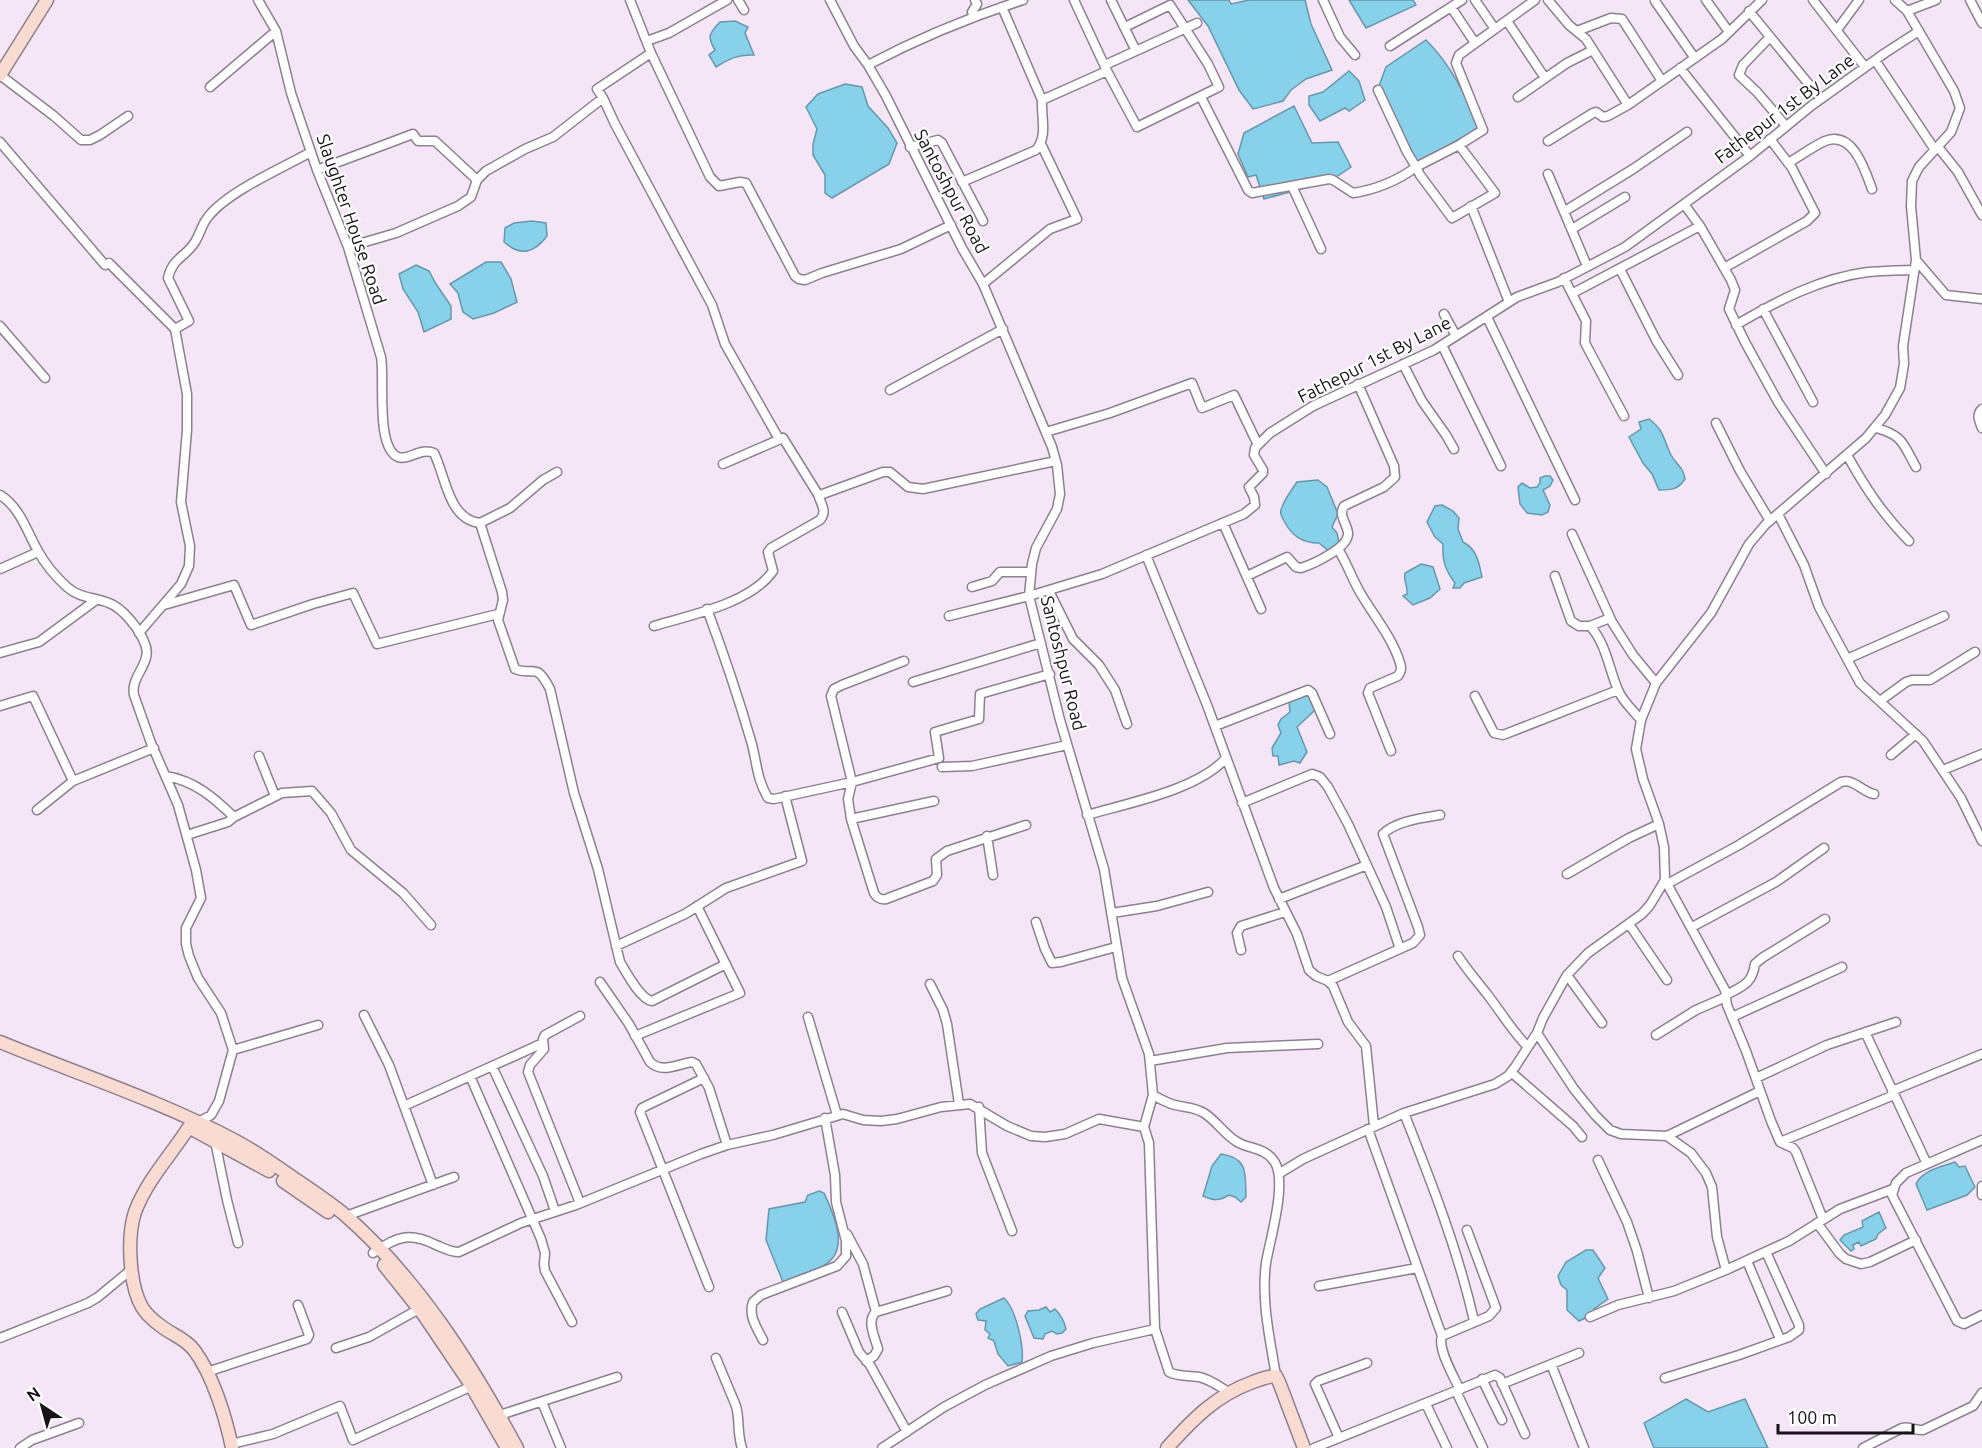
<svg xmlns="http://www.w3.org/2000/svg" width="1982" height="1448" font-family="Ubuntu,sans-serif">
	<rect width="100%" height="100%" fill="#f4e6f7"/>
	<path fill="#88d1ea" stroke="#6698ab" stroke-width="1.5" d="M1188,0H1229L1231,4L1249,0H1305L1311,24L1332,70L1306,79L1291,90L1283,101L1253,109L1239,90L1208,26Z
		M1349,0H1413L1416,5L1366,28Z
		M735,21L748,27L745,33L754,55C738,54 729,59 716,67L709,55L715,50C707,37 709,33 720,22Z
		M1426,40C1450,64 1468,97 1478,129L1417,163L1379,86L1386,67Z
		M1349,71L1359,81L1365,100L1349,111L1345,108L1320,121L1309,105V96L1323,92Z
		M845,84L862,87L868,106L888,128L897,143L889,164L832,198L825,193V175L813,155V144L817,129L806,107L818,94Z
		M1294,106L1312,143L1338,142L1351,167L1330,181L1264,199L1256,175L1248,177L1238,154L1244,133Z
		M532,221L546,223L547,236C534,253 521,257 504,242L505,228L514,223Z
		M486,262H501L511,279L517,302L494,313L473,319L463,312L458,293L450,284Z
		M416,265L429,271L436,284L451,306V319L424,332L418,312L403,289L399,274Z
		M1649,419C1665,431 1663,439 1671,455C1677,466 1683,466 1685,479C1678,490 1671,490 1659,490L1652,474L1643,463L1629,437L1641,429L1639,422Z
		M1545,476H1550L1553,480L1550,486L1543,490L1550,505L1548,512L1542,515L1527,513L1520,504L1518,487L1522,483L1530,488L1537,487L1540,483V478Z
		M1318,480L1327,487L1338,514L1332,527L1337,533L1340,547L1330,552L1319,543C1302,543 1292,536 1284,521C1282,517 1279,513 1282,507C1285,499 1292,489 1297,482Z
		M1442,505L1453,511L1459,518L1458,529L1463,542C1477,549 1479,563 1482,577L1464,583L1460,588H1453L1455,583C1445,570 1442,560 1443,544L1435,537L1427,522L1435,506Z
		M1421,564L1433,567L1440,589L1430,598L1413,605L1403,596L1407,594C1408,586 1403,580 1405,573Z
		M1304,694L1310,697L1315,710L1297,727L1307,752L1300,763L1294,761L1279,765L1278,756H1273L1272,748L1281,733L1278,725L1281,719L1290,712L1289,702L1295,696Z
		M1221,1154C1249,1158 1245,1174 1246,1197L1241,1202L1235,1197L1229,1195C1219,1201 1214,1201 1203,1196L1212,1166Z
		M1955,1162L1959,1167L1965,1166L1975,1187L1967,1195L1927,1210L1916,1184C1922,1170 1942,1167 1955,1162Z
		M819,1191L824,1193C834,1215 851,1251 823,1266C810,1272 796,1276 783,1282L766,1240L769,1209L805,1202L808,1195Z
		M1879,1212L1886,1228L1878,1234L1876,1239L1861,1246L1859,1242L1853,1245L1854,1249L1851,1251L1840,1240L1844,1235L1863,1227L1862,1221Z
		M1586,1250H1593L1605,1268L1598,1278L1608,1299L1594,1309V1314L1579,1321L1567,1310V1290L1561,1285L1558,1276L1566,1262Z
		M1004,1298C1016,1309 1024,1346 1022,1362L1008,1366L998,1354L994,1341L988,1338L990,1334L985,1330L986,1321L978,1320L976,1314L980,1309Z
		M1046,1307L1050,1312L1055,1309C1061,1315 1064,1320 1066,1329L1062,1333L1057,1334L1052,1331L1045,1334L1043,1339L1034,1338L1025,1316L1028,1311L1039,1310Z
		M1686,1399L1708,1412L1745,1399L1768,1448H1654L1644,1423Z"/>
	<g fill="none" stroke-linecap="round" stroke-linejoin="round">
		<defs>
			<path id="street" d="M258,0L276,31L291,93L317,170L348,247L381,357C385,377 375,447 398,457C409,461 420,447 434,453C446,477 448,519 480,523L510,508L543,480L557,472
				M630,0L651,53L710,177L719,186L740,182L746,183L795,276L799,279L805,280L822,273L901,249L951,225
				M738,0L744,10
				M830,0L854,46L868,65L886,96L962,248L983,284L1052,447L1057,465L1060,494L1057,509L1036,548L1032,564L1029,596L1060,720L1104,869L1122,978L1149,1054L1153,1095L1144,1127L1149,1143L1155,1329L1169,1372C1178,1377 1188,1375 1199,1377C1210,1379 1220,1387 1230,1393
				M975,0L977,4L972,12L975,17
				M1074,0L1107,71L1137,127L1219,87L1208,64L1170,5L1125,27
				M1111,0L1136,51
				M1323,0L1340,37L1355,55
				M1475,0L1495,29
				M1548,0L1569,25L1586,39L1628,105
				M1706,0L1729,32
				M1813,0L1865,67
				M1970,0L1982,23
				M1655,1L1694,57
				M1451,7L1475,43
				M1749,11L1821,99
				M1907,11L1936,0
				M1507,21L1545,78
				M1837,30L1859,0
				M1577,31L1611,18L1622,19L1662,81
				M1770,37L1743,65L1739,75L1757,92L1786,126
				M647,41L669,33L727,0
				M1390,46L1462,0
				M651,53L597,89L603,98L615,124L712,305L725,344L779,439
				M1875,60L1935,150
				M868,65C917,39 970,17 1023,0
				M1105,65L1197,23
				M1680,68L1750,156
				M0,75L54,116L81,140H90L100,135L128,116
				M210,87L276,31
				M1201,97L1248,190L1252,193L1329,179L1333,180L1353,193C1375,190 1399,180 1416,167L1407,152L1378,90
				M1518,97L1567,63L1593,50
				M1042,100L1107,71
				M1548,141L1593,113L1596,112L1603,117L1608,116L1628,105L1722,39L1762,0
				M0,142L105,265
				M1459,145L1495,193L1452,218L1420,175L1416,167L1459,145L1483,130L1456,63L1459,55L1535,0
				M910,147L938,140L942,143L983,221
				M1938,147L1958,172L1982,215
				M1788,163C1800,156 1812,147 1825,141C1853,130 1865,170 1872,189
				M317,170L413,134L418,141H435L477,180
				M1548,174L1587,266
				M962,182L1036,150C1048,136 1041,118 1042,100L1002,7
				M1292,186L1321,249
				M1684,204L1700,226L1731,280L1735,290L1729,309L1745,342L1778,402L1826,474
				M1471,206L1509,302
				M1565,211L1633,169L1687,132
				M1572,229L1625,197
				M348,247L396,233L458,206L471,197L477,180L486,171L525,149L553,137L603,98
				M1916,260L1946,295L1982,299
				M109,263L175,329L187,394V430L181,502L190,546L189,566L181,584L139,633
				M1724,268L1807,221L1815,213L1792,168L1770,139
				M1620,269L1656,340L1678,375
				M1564,278L1586,321L1585,343L1624,416
				M983,284L1050,229L1077,219L1041,144
				M1573,293L1700,226
				M1763,309L1813,402
				M1444,314L1456,336
				M1487,317L1575,500
				M1736,325C1777,301 1820,278 1868,272C1883,271 1899,270 1914,270
				M0,326L45,378
				M175,329L189,321L168,278C173,257 185,258 195,242C200,234 202,224 208,217C227,192 282,168 311,152
				M1442,345L1501,466
				M1403,364L1422,401L1446,435L1454,449
				M890,390L1003,329
				M1982,409C1976,415 1979,420 1982,428
				M1716,423L1740,471L1770,521
				M1876,428C1903,435 1903,444 1916,467
				M1046,432L1110,413L1192,383L1202,408L1234,395L1258,445
				M1847,455C1866,489 1882,513 1909,541
				M723,464L783,438L819,496
				M0,495C20,507 27,532 38,551C45,564 56,577 67,587C79,598 94,597 109,603C123,608 140,630 145,644C153,663 130,676 134,695L151,743L178,805L196,870L201,898L186,928V944L189,956L198,978L221,1013L233,1050L219,1101L211,1115L195,1124
				M1778,514L1804,565L1819,607L1860,683L1923,741L1961,798L1982,841
				M480,523L502,592L503,600L498,620L515,669C534,677 535,660 550,689L574,793L598,869L620,962C626,972 640,999 652,1001L726,964
				M1223,523L1261,609
				M1572,534L1612,622L1633,655L1656,683
				M1338,549C1347,563 1352,579 1361,594C1374,616 1393,639 1400,663C1402,669 1401,671 1398,676L1370,688L1368,693L1391,751
				M1146,555L1207,705L1274,888L1297,934L1309,970L1316,976L1328,981L1333,986L1348,1022L1366,1046L1374,1126
				M0,569L38,552
				M1247,576L1287,557L1296,567L1301,568C1313,564 1349,548 1348,533C1347,523 1338,516 1344,506L1384,487L1395,477L1394,466L1358,384
				M1555,576L1571,621L1579,626H1590C1606,643 1609,669 1618,690C1623,702 1633,710 1641,720
				M972,587L992,581L1000,572H1031
				M1049,591L1073,639L1099,665L1115,690L1127,724
				M164,605L234,585L251,625L313,604L353,593L377,644L498,614
				M707,609C723,652 738,696 751,741C757,761 756,778 768,798L774,799L852,782L939,758L935,732L979,719L980,694L1050,674
				M949,616L1029,596L1102,574L1244,514L1255,505L1254,497L1249,487L1263,473V470L1254,455L1255,448L1270,433L1313,406L1434,350L1517,297L1558,282L1625,247L1750,156L1811,106L1885,53L1919,31
				M654,626C690,615 750,604 773,571L768,552L771,548L820,520C827,512 822,506 819,497L820,495L883,472H890L908,487L923,489L1056,461
				M1590,626L1610,618
				M0,653L39,642L96,600
				M1847,659L1944,616
				M904,661L842,685L834,689L831,696L852,782L848,799L851,819L874,893C877,898 880,900 886,899L933,881L937,875L936,859L947,851L1026,825
				M913,682L1041,643
				M1475,696L1494,733L1503,735L1618,690
				M1880,701L1906,682L1912,680H1930L1975,652
				M0,706L33,696L73,781
				M1215,726L1308,690L1312,693L1330,734
				M1891,755L1916,734
				M259,756L275,796
				M942,767L972,766L1067,745
				M1943,770L1982,754
				M166,776C195,781 213,797 234,817
				M1242,803L1312,774L1320,777L1328,787L1348,824L1386,907L1400,949
				M37,810L73,781L154,748
				M1087,815C1128,803 1198,790 1226,758
				M851,819L934,801
				M187,835L228,822L234,817L282,793L312,791L331,813L351,850L403,893L431,925
				M987,836L993,875
				M1567,874L1629,838L1659,824
				M1665,880L1725,990L1727,1005L1746,1051L1771,1121L1780,1142L1793,1148L1796,1152L1823,1219
				M1667,884L1739,845L1841,782C1854,778 1862,792 1874,794
				M1279,899L1367,865
				M1112,913L1157,906L1208,892
				M1036,922L1045,949L1052,963L1061,962L1116,947
				M1629,924L1667,980
				M1692,927L1776,882L1824,848
				M616,946L685,914L726,888L802,861L785,796
				M1241,950L1237,933L1241,926L1285,912
				M1458,956C1467,970 1477,981 1487,994C1501,1012 1512,1031 1528,1047
				M1567,975L1602,1023
				M1328,981L1413,943L1420,935L1418,927L1383,834C1396,821 1422,818 1440,815
				M600,982L629,1024L650,1062C663,1074 677,1064 692,1062L696,1064L709,1088L727,1145
				M930,984L943,1010L947,1024L959,1104
				M1726,995C1743,986 1752,984 1755,964L1762,958L1825,919
				M364,1015L389,1065L433,1185
				M580,1016L545,1035L543,1039L544,1049L530,1065L528,1072L580,1203
				M808,1017L837,1115
				M1732,1017L1842,967
				M1865,1032L1927,1164
				M1537,1033L1574,1089L1595,1115L1610,1130L1621,1134L1667,1136L1760,1091
				M1656,1035L1696,1010L1726,997
				M635,1036L740,993L697,906
				M233,1050L318,1025
				M1150,1061L1227,1048L1318,1044
				M492,1066L543,1176L555,1211
				M1511,1072L1573,1126L1582,1137
				M470,1076L541,1239L545,1253L544,1264L545,1271L572,1322
				M704,1078L648,1105L642,1108L640,1112L709,1287
				M1756,1078L1827,1045L1896,1022
				M1892,1091L1982,1054
				M1153,1095C1158,1098 1164,1101 1169,1103C1181,1108 1193,1106 1204,1113C1217,1121 1225,1136 1239,1143C1251,1149 1265,1148 1274,1161C1288,1181 1270,1239 1266,1263C1261,1301 1270,1339 1276,1376
				M404,1106L543,1043
				M979,1107L982,1153L1012,1231
				M1404,1113C1431,1181 1458,1250 1474,1321
				M1368,1129L1442,1336
				M1667,1136L1691,1153L1706,1173L1712,1187L1717,1237L1726,1270
				M1982,1140L1906,1173L1896,1183L1892,1195L1957,1321L1964,1324L1982,1315
				M215,1141L227,1200L238,1243
				M1780,1142L1894,1095
				M1598,1160L1627,1222L1637,1251L1649,1298
				M1280,1173L1303,1159L1404,1113L1495,1084L1508,1076L1515,1067L1537,1033L1543,1018L1567,975L1588,953L1642,914L1650,905L1665,880L1664,847L1659,824L1643,779L1636,749L1641,720L1656,683L1711,613L1749,544L1766,524L1866,438L1885,415L1900,388L1904,364L1903,346L1916,260L1911,206L1912,181L1919,167L1951,132L1960,108L1954,91L1907,11L1895,0
				M1982,1186V1195
				M346,1216L454,1177
				M1817,1223L1840,1254L1846,1259L1861,1264L1870,1262L1916,1240
				M847,1234L863,1264L876,1312
				M373,1253C397,1236 410,1232 436,1245C444,1248 450,1252 459,1252L521,1223L576,1205L701,1154L727,1145L773,1135L843,1114L863,1120L881,1121L897,1119L941,1107L970,1104L1007,1126L1031,1136L1045,1137L1065,1134L1099,1119L1144,1127
				M1747,1261L1780,1339
				M1319,1286L1417,1268
				M842,1312L859,1352L870,1365L907,1432
				M1590,1317L1618,1305L1674,1291L1726,1270L1789,1241L1840,1209L1893,1189
				M0,1338L88,1303L98,1297L132,1269
				M763,1340C757,1328 748,1316 753,1302L761,1295L837,1266L846,1256V1241L836,1202L835,1175L825,1118
				M336,1348L369,1337L419,1309
				M716,1358L736,1406C740,1420 737,1434 742,1448
				M866,1361L874,1356L878,1349C875,1337 866,1321 876,1312L947,1291
				M1551,1364L1584,1448
				M207,1372L307,1339L309,1335L298,1305
				M1665,1378L1739,1355L1789,1337L1799,1330V1325L1766,1252
				M1482,1379L1502,1420
				M1502,1384L1579,1353
				M1460,1390C1454,1377 1437,1348 1442,1336L1489,1316L1496,1308L1467,1230
				M1456,1391L1483,1448
				M542,1402L561,1448
				M1426,1404L1447,1448
				M500,1415L617,1377
				M1339,1438L1315,1384L1318,1381L1367,1363
				M231,1444L273,1434L340,1406L353,1440L472,1386
				M20,1448L32,1440L79,1423
				M882,1448L944,1407L985,1385L1051,1356L1093,1343L1155,1329
				M1314,1448L1495,1375L1500,1378L1525,1434
				M1863,1448L1902,1428C1910,1426 1915,1431 1923,1430L1973,1406L1982,1393"/>
			<path id="secondary" d="M0,75L47,0
				M0,1042C78,1074 161,1101 236,1141C254,1151 272,1163 289,1175C308,1188 327,1200 345,1215C418,1279 471,1363 517,1448
				M189,1127C171,1155 147,1180 135,1212C127,1236 129,1285 142,1307C146,1314 154,1321 161,1326C172,1335 185,1338 194,1350C213,1375 226,1418 232,1448
				M192,1129L269,1171
				M283,1181L328,1212
				M384,1265L423,1314L469,1382L507,1448
				M1167,1448C1192,1420 1216,1395 1253,1382C1261,1379 1268,1376 1276,1376L1279,1382L1304,1448"/>
		</defs>
		<use href="#street" stroke="#8c808f" stroke-width="11"/>
		<use href="#secondary" stroke="#8c808f" stroke-width="15"/>
		<use href="#street" stroke="#fff" stroke-width="8"/>
		<use href="#secondary" stroke="#f9dbd2" stroke-width="12"/>
	</g>
	<g text-anchor="middle" dominant-baseline="central" stroke-width="4.5" stroke-linejoin="round" paint-order="stroke">
		<g font-size="18" fill="#181319" stroke="#fff">
			<text transform="translate(1784 108) rotate(-37)">Fathepur 1st By Lane</text>
			<text transform="translate(952 191) rotate(62)">Santoshpur Road</text>
			<text transform="translate(352 219) rotate(71)">Slaughter House Road</text>
			<text transform="translate(1374 359) rotate(-27)">Fathepur 1st By Lane</text>
			<text transform="translate(1064 663) rotate(76)">Santoshpur Road</text>
		</g>
	</g>
	<g transform="translate(42 1406) rotate(324)" stroke="#ffffff" stroke-width="4.5" paint-order="stroke">
	<path d="M0-4.5L10 22L0 15L-10 22Z" fill="#181319"/>
	<text y="-9" font-size="16" font-weight="bold" text-anchor="middle" fill="#181319">N</text>
	</g>
	<path d="M1778 1424v9h135v-9" fill="none" stroke="#181319" stroke-width="3"/>
	<text x="1787" y="1424" font-size="18" fill="#181319" stroke="#ffffff" stroke-width="4.5" paint-order="stroke">100 m</text>
</svg>
